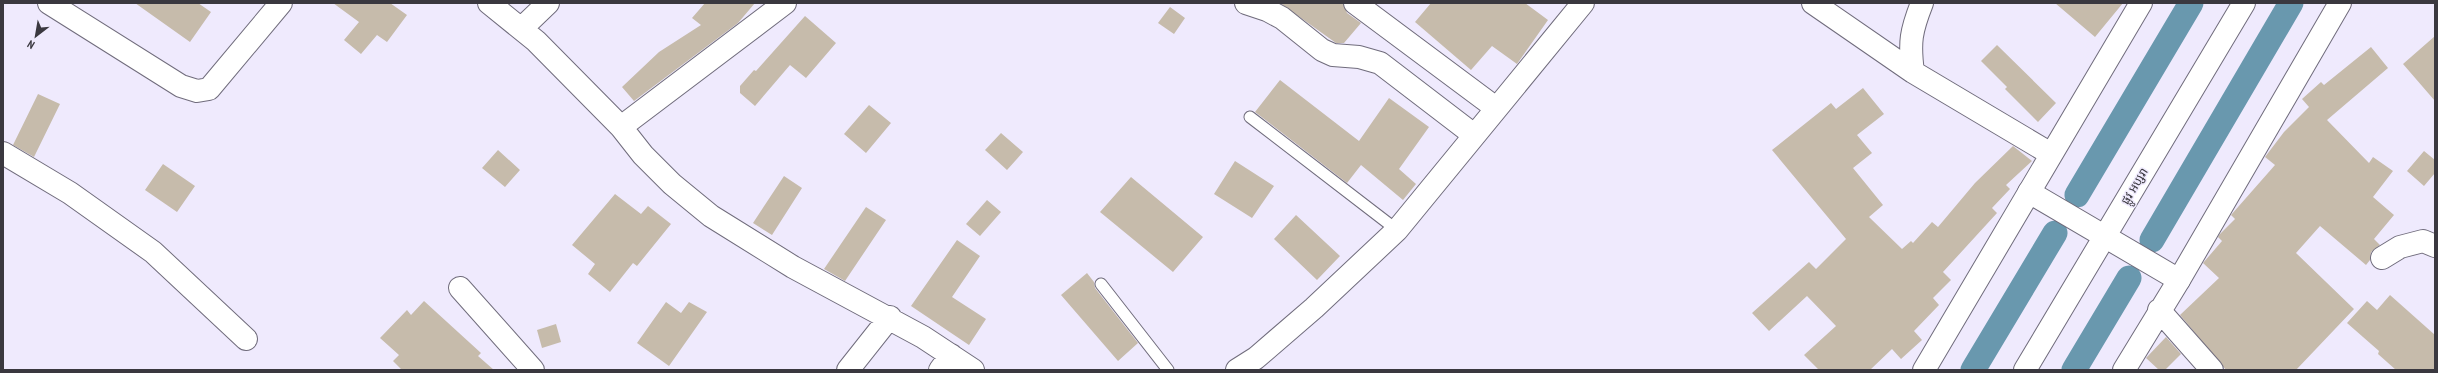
<svg xmlns="http://www.w3.org/2000/svg" width="2438" height="373" font-family="'PT Sans Narrow','Noto Sans Khmer',sans-serif">
	<rect width="100%" height="100%" fill="#efeafd"/>
	<g fill="none" stroke-linecap="round" stroke-linejoin="round">
		<path stroke="#6998ae" stroke-width="25" d="M2077,195L2191,3
			M2152,240L2291,3
			M1973,370L2055,233
			M2074,370L2129,278"/>
	</g>
	<path fill="#c6bbab" d="M135,3H198L211,12L190,42Z
		M333,3H390L407,15L387,42L377,35L361,54L344,40L359,22Z
		M705,3H755L738,23L634,101L622,87L659,52L701,25L692,18Z
		M1280,3H1343L1347,13L1361,23L1344,43H1336Z
		M1431,3H1525L1548,20L1517,64L1492,46L1471,70L1415,22Z
		M2055,3H2123L2095,37Z
		M1170,7L1185,18L1174,34L1158,23Z
		M805,16L836,43L806,78L790,65L755,106L740,93V86L754,70L756,71Z
		M2435,36V101L2403,64Z
		M1997,45L2056,103L2038,122L2005,89L2007,87L1981,61Z
		M2371,47L2388,68L2327,120L2369,163L2373,157L2393,171L2373,197L2394,215L2374,239L2380,245L2371,252L2370,260L2366,265L2320,226L2296,253L2354,309L2296,370H2226L2180,315L2219,278L2203,263L2222,241L2218,237L2219,235L2235,219L2231,215L2275,165L2265,157L2284,132L2309,107L2302,99L2321,82L2324,85Z
		M1280,80L1359,141L1389,98L1429,127L1399,169L1416,184L1403,200L1361,165L1347,183L1255,112Z
		M1863,88L1884,114L1857,135L1872,153L1853,168L1883,205L1869,217L1902,249L1911,241L1913,243L1932,222L1938,227L1975,183L2013,146L2032,161L2006,185L2010,189L1992,208L1997,213L1943,272L1951,280L1933,298L1939,305L1914,331L1922,340L1901,359L1892,349L1870,370H1819L1804,355L1836,326L1807,296L1769,331L1752,313L1809,262L1816,269L1846,239L1772,150L1831,103L1836,109Z
		M38,94L60,104L34,157L13,145Z
		M869,105L891,123L866,153L844,134Z
		M1001,133L1023,152L1007,170L985,150Z
		M498,150L520,170L505,187L482,168Z
		M2424,151L2435,160V173L2424,186L2407,171Z
		M1235,161L1274,186L1252,218L1214,194Z
		M163,164L195,186L177,212L145,190Z
		M784,176L802,188L772,235L753,223Z
		M1131,177L1203,237L1173,272L1100,212Z
		M615,194L641,214L648,206L671,224L637,266L633,263L610,292L588,274L595,264L572,245Z
		M987,200L1001,212L980,236L966,224Z
		M866,207L886,220L845,281L824,269Z
		M1296,215L1340,256L1317,280L1274,239Z
		M957,240L980,256L952,297L986,319L969,345L911,306Z
		M1087,273L1094,282L1095,288L1138,343L1118,361L1061,295Z
		M2390,295L2435,335V370H2396L2378,354L2379,351L2347,323L2367,301L2377,310Z
		M424,301L481,353L478,356L494,370H402L393,361L399,355L380,338L407,310L411,315Z
		M666,302L681,313L689,302L707,312L669,366L637,343Z
		M556,324L561,342L542,348L537,330Z
		M2166,337L2181,354L2165,370H2159L2146,358Z"/>
	<g fill="none" stroke-linecap="round" stroke-linejoin="round">
		<defs>
			<path id="service" d="M1250,117L1397,230
				M1101,284L1168,370"/>
			<path id="minor" d="M49,3L181,86L197,91L209,89L281,3
				M489,3L536,41L621,127L643,155L672,184L711,216L793,267L923,337L973,370
				M1246,3L1267,10L1282,18L1322,50L1333,55L1359,57L1380,63L1474,135
				M1355,3L1496,108
				M1813,3L1913,72L2051,154
				M522,28L548,3
				M1913,72C1909,42 1911,31 1922,3
				M621,127L785,3
				M3,153L70,193L153,252L246,339
				M2382,258L2400,247L2423,241L2435,246
				M460,288L533,370
				M2159,310L2212,370
				M848,370L890,317
				M940,370L951,355
				M1237,370L1256,358L1314,308L1397,230L1583,3
				M1924,370L2141,3
				M2124,370L2179,280L2340,3"/>
			<path id="secondary" d="M2029,192L2179,280
				M2025,370L2244,3"/>
		</defs>
		<use href="#service" stroke="#706c7c" stroke-width="13"/>
		<use href="#minor" stroke="#706c7c" stroke-width="24"/>
		<use href="#secondary" stroke="#706c7c" stroke-width="24"/>
		<use href="#service" stroke="#fff" stroke-width="11"/>
		<use href="#minor" stroke="#fff" stroke-width="22"/>
		<use href="#secondary" stroke="#fff" stroke-width="22"/>
	</g>
	<g text-anchor="middle" dominant-baseline="central" stroke-width="3" stroke-linejoin="round" paint-order="stroke">
		<g font-size="12" fill="#3a383f" stroke="#efeafd">
			<text transform="translate(2134 186) rotate(-59)">ផ្លូវ អប្សរា</text>
		</g>
	</g>
	<rect width="2438" height="373" fill="none" stroke="#3a383f" stroke-width="8"/>
	<g transform="translate(36 36) rotate(211)" stroke="#efeafd" stroke-width="3" paint-order="stroke">
	<path d="M0-3L7 15L0 10L-7 15Z" fill="#3a383f"/>
	<text y="-6" font-size="11" font-weight="bold" text-anchor="middle" fill="#3a383f">N</text>
	</g>
</svg>
